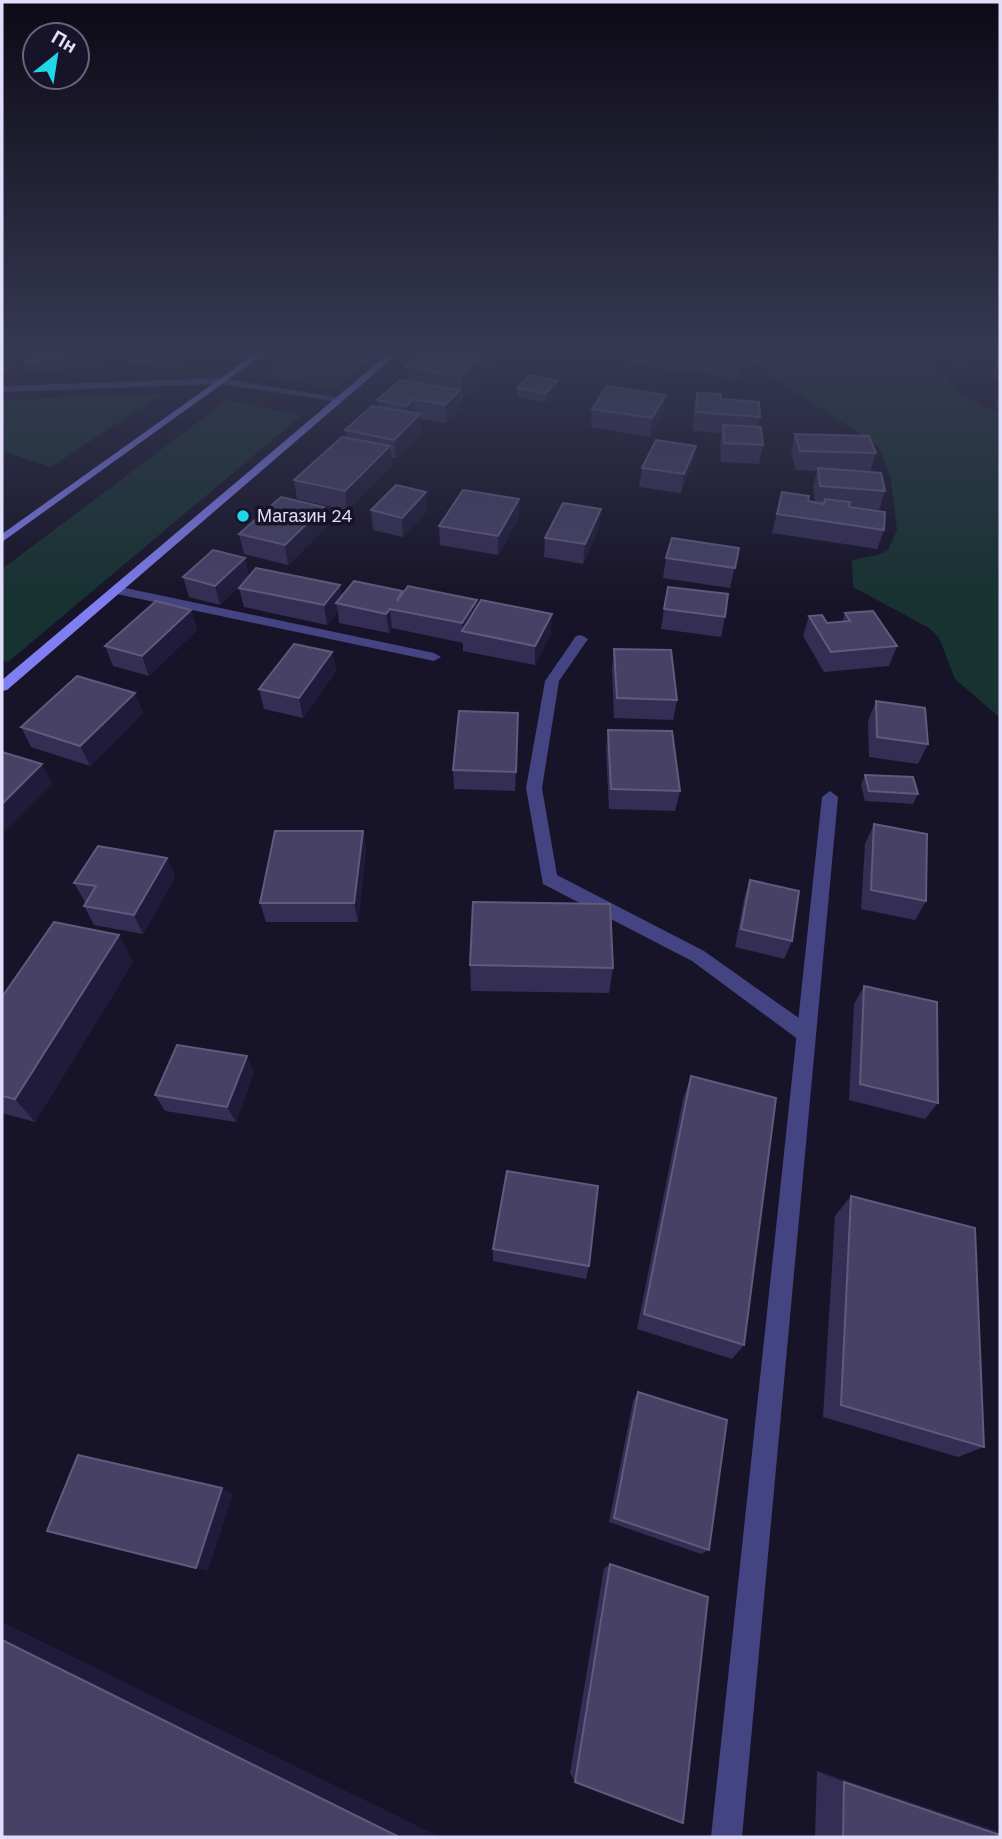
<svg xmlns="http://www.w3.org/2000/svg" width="1002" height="1839" font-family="'DM Sans',sans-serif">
	<rect width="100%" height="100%" fill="#171328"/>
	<path fill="#173230" d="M300,348H384L336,388L262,376Z
		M699,348H896L933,365L961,393L986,409L1000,412V718L955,679L939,638L929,628L853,587L852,560L878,555L888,550L897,530L891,479L878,446L779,381L768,377L761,366L754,363L708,353Z
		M163,393L51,467L2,451V400Z
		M227,400L302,415L8,662L2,661V569Z"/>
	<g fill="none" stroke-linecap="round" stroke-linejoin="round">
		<path fill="#454482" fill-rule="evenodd" d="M116,586L434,653L441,657L434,661L112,593V587Z
			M581,635L588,639L559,681L542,788L557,875L704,951L813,1028L816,1034L813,1040L806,1042L799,1040L692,961L543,884L526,788L545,681L576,636Z"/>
		<path fill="#454482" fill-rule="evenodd" d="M221,378L345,399L340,402L221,384L2,392V386Z
			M830,791L838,797L742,1837H711L822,797Z"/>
		<path fill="#807ff1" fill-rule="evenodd" d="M263,348H272L2,542V534Z
			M395,348H404L7,690L2,691V680Z"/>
	</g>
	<path fill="#352e54" d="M2,348L17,355L9,372H2Z
		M47,348H113L114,350L107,356L108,360L103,368L73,369L69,355H65L68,363L65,370L27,372L24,363L61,354L49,353Z
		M122,348H190L192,357L178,369L127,362Z
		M206,348H224L220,350Z
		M427,348H510L507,350H501V361L462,402H460V408L446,423L420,419L421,433L396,458L391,457L392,465L347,510L297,499L294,480L346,438L345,430L378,407L377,400L407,381L406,367Z
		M562,348H752L749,366L738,380L686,370L683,373Z
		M916,348H979L976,354L962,364L915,350Z
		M1000,354V379L991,377Z
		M517,388L557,390L545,403L517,397Z
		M697,393L721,399L760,417L758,427L763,445L759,464L721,462L720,444L722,433L693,431L694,411Z
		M1000,393V408L994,407Z
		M592,409L663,413L650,437L591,427Z
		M795,434L876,453L870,472L885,491L879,510L856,508L884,530L877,549L772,533L782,492L808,501L815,502L813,487L817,471L796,470L791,453Z
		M693,464L681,493L639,487L642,468Z
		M519,499V518L498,555L440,545L439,526Z
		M324,507L327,526L288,565L244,554L239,534Z
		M371,510L427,511L403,537L373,530Z
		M599,528L583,564L544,557L545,538Z
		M739,548L730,588L663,578L666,558Z
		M249,576L340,585L342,597L402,593L477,600V606L551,634L535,665L463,651V643L392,628L389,633L339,623L338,611L327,625L244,607L239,588L242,584L220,605L189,597L183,577Z
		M664,609L725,617L721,637L661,629Z
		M191,610L197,630L149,676L113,666L105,646Z
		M845,613L897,646L889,666L824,672L803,636L809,616L827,623L842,622Z
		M614,649L677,700L673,720L614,718L612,669Z
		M332,652L336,671L303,718L264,709L259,689Z
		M135,693L143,713L90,766L31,747L21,727Z
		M876,701L928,744L918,764L869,757L868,721Z
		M608,730L680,791L675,811L609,809L606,749Z
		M518,733L515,791L454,789L453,770Z
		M865,775L918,794L913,804L865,801L861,785Z
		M874,824L926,901L915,920L861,909L865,844Z
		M363,831L366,850L358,922H266L260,903Z
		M167,858L175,877L143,934L94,925L84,906L86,902H85L74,883Z
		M750,880L792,941L784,959L735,947L744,899Z
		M133,962L35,1122L2,1113V997Z
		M470,965L613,968L609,993L471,991Z
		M864,986L938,1103L925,1119L849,1100L854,1004Z
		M254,1072L236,1122L165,1111L155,1095Z
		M691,1076L744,1345L732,1359L637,1329L683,1099Z
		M851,1196L984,1447L958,1457L823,1417L835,1216Z
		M493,1249L589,1266L586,1279L493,1261Z
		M638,1392L709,1550L701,1554L609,1522L633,1401Z
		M610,1564L575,1782L570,1773L604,1568Z
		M817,1771L1000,1832V1837H815Z"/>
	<path fill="#211b3b" d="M6,348H14L17,355L9,372L2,354Z
		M99,348H113L114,350L107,356L108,360L103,368L97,351Z
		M178,348H190L192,357L178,369L174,351Z
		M490,348H501V361L462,402L461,376Z
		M687,348H689L686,370L683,373Z
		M749,348H752L749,366L738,380L743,355Z
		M968,348H979L976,354L962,364Z
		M65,354L68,363L65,370L62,361Z
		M557,381V390L545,403V394Z
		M460,390V408L446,423L445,405Z
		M666,395L663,413L650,437L652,418Z
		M413,399L415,418L408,424L407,406Z
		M420,414L421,433L396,458L394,440Z
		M390,446L392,465L347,510L345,491Z
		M696,446L693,464L681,493L684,474Z
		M426,492L427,511L403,537L402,518Z
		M519,499V518L498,555V536Z
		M324,507L327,526L288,565L285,545Z
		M601,509L599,528L583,564L585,544Z
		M245,558L249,577L220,605L215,586Z
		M340,585L343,605L336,603L338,611L327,625L324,605Z
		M477,600V619L463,631L462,623Z
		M390,609L392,628L389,633L386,614Z
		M191,610L197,630L149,676L142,656Z
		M552,614L551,634L535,665V646Z
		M332,652L336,671L303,718L299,698Z
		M135,693L143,713L90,766L80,746Z
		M42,764L53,784L4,833L2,828V804Z
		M363,831L366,850L358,922L354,903Z
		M167,858L175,877L143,934L134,915Z
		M119,935L133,962L35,1122L15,1099Z
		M247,1056L254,1072L236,1122L227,1107Z
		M222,1488L233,1494L208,1571L196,1568Z
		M2,1622L440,1837H399L2,1640Z
		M817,1771L1000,1832V1835L844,1782Z"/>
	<path fill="#474166" stroke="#605a7d" stroke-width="2" d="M2,348H6L2,354Z
		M70,348H99L97,351H67Z
		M147,348H178L174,351Z
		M427,348H490L461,376L406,367Z
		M702,348H749L743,355Z
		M65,354L62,361L24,363L28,356Z
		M530,375L557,381L545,394L517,388Z
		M400,380L460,390L445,405L413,399L407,406L377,400Z
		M607,386L666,395L652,418L592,409Z
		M697,393L721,394V399L759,402L760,417L696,412Z
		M372,406L420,414L394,440L345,430Z
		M723,425L761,427L763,445L724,443Z
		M795,434L869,436L876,453L800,451Z
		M342,437L390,446L345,491L294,480Z
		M656,440L696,446L684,474L642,468Z
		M818,468L881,473L885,491L820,486Z
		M396,485L426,492L402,518L371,510Z
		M463,490L519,499L498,536L439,526Z
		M782,492L809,496L808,501L824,504L825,499L850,502L849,507L885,512L884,530L777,514Z
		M281,497L324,507L285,545L239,534Z
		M563,503L601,509L585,544L545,538Z
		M672,538L739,548L735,568L666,558Z
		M213,550L245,558L215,586L183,577Z
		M256,568L340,585L324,605L239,588Z
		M354,581L402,591L397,601L408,586L477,600L462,623L390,609L386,614L336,603Z
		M668,587L728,594L725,617L664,609Z
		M481,600L552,614L535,646L462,631Z
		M156,601L191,610L142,656L105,646Z
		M873,611L897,646L831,652L809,616L822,615L827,623L850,621L845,613Z
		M294,644L332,652L299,698L259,689Z
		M614,649L671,650L677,700L617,698Z
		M77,676L135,693L80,746L21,727Z
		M876,701L925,708L928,744L877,737Z
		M459,711L518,713L516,772L453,770Z
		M608,730L672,731L680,791L611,789Z
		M2,752L42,764L2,804Z
		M865,775L913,777L918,794L869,791Z
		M874,824L927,834L926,901L871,890Z
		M275,831H363L354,903H260Z
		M98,846L167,858L134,915L84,906L96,886L74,883Z
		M750,880L799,891L792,941L741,929Z
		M473,902L610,904L613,968L470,965Z
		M54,922L119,935L15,1099L2,1096V997Z
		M864,986L937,1002L938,1103L860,1084Z
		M177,1045L247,1056L227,1107L155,1095Z
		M691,1076L776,1098L744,1345L644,1314Z
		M507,1171L598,1186L589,1266L493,1249Z
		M851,1196L975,1228L984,1447L841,1405Z
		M638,1392L727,1420L709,1550L614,1518Z
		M78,1455L222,1488L196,1568L47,1531Z
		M610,1564L708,1597L683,1823L575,1782Z
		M2,1640L399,1837H2Z
		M844,1782L1000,1835V1837H843Z"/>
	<linearGradient id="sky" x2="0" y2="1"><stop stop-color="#0d0a16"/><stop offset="0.58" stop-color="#363953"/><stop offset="1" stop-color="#363953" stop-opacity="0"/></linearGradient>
	<rect width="1002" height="605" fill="url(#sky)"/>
	<circle fill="#1fd7e7" stroke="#171328" stroke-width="2.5" cx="243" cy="516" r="7"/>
	<g text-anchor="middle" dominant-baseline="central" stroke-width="7" stroke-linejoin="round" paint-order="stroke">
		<g font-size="18" fill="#e1defc" stroke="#171328" text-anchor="start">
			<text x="257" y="516">Магазин 24</text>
		</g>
	</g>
	<rect width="1002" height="1839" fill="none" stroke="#e1defc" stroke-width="7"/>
	<g transform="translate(56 56) rotate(30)"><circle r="33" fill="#171328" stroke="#68647d" stroke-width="2"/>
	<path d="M0-5L12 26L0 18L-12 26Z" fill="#1fd7e7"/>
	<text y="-10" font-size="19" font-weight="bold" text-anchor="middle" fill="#e1defc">Пн</text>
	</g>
</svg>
